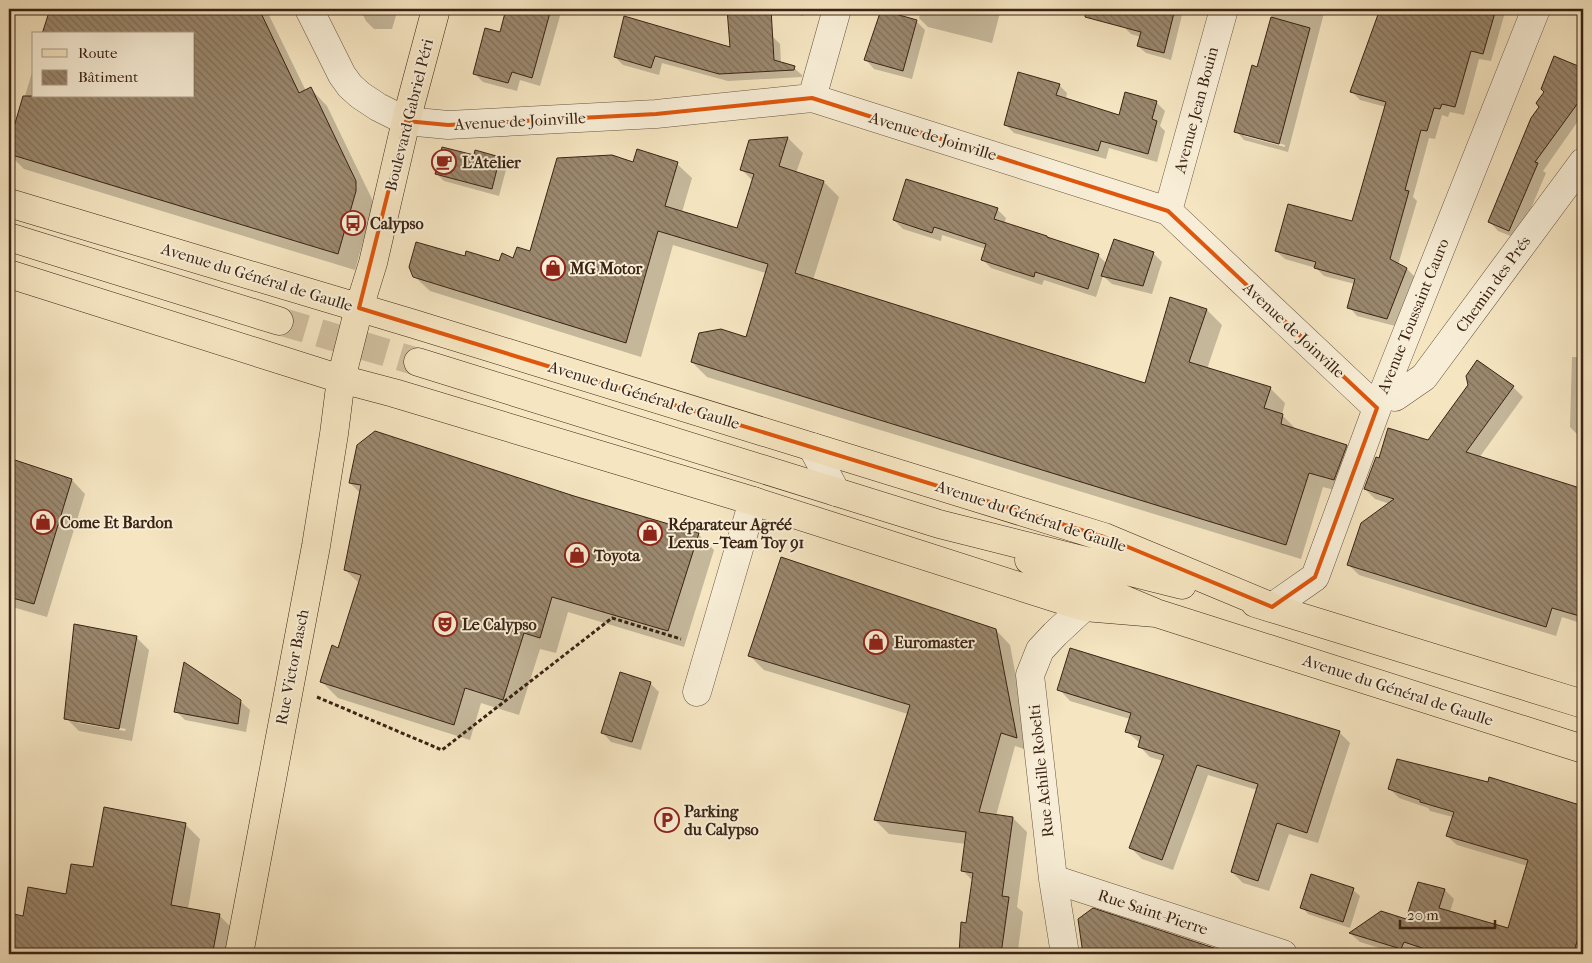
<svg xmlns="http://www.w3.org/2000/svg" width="1592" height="963" font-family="'IM FELL French Canon',serif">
	<defs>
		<pattern id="building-back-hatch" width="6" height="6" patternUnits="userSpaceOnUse" patternTransform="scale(1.25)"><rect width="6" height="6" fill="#9b886e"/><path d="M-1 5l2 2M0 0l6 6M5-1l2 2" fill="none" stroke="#7f6f59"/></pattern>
	</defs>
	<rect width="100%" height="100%" fill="#f5e5c1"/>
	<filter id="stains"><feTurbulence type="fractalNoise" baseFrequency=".004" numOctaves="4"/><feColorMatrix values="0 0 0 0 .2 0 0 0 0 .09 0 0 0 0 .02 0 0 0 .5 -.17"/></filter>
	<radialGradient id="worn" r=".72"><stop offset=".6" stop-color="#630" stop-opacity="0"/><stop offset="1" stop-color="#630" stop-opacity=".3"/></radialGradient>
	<path fill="#0003" fill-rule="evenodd" d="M51,9H266L306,91L311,89L327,106L372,199V209L355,270L24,169L9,154V149L34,66V96H194V34H44Z
		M360,9H398L392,29H374L366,21Z
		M507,9H562L540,86L520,80L517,91L483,82L474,73L500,34Z
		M773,9H805L803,16Z
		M921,9H1001L992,43L928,27L919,18Z
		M1128,9H1182L1183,11L1171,60L1146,53L1138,46L1141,37L1131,34L1123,26Z
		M1274,9H1325L1288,152L1244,140L1236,131L1258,68ZM1244,133L1285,145V147L1244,136Z
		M1464,9H1506L1491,61L1479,59L1464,115L1450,112L1448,117L1442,115L1435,139L1429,138L1413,197L1417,201L1398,265L1407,269L1415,277L1395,326L1357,316L1349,307L1355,284L1324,276L1316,268L1285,259L1276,251L1352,223L1386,107L1360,100L1352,92L1441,24Z
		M916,21L925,30L912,79L874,69L866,60Z
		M772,36L780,44L781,64L794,68L802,75V77L728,81L662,63L659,75L623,65L615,57L731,49Z
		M1555,58L1583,70V114L1543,171L1546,173L1518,239L1498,231L1490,222L1540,107Z
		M1059,85L1067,93L1066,99L1120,116L1156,102L1165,111L1160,126L1165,131L1157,162L1109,148L1106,159L1014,133L1005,124Z
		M788,138L803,153L796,173L824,182L839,197L813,280L1146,385L1170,299L1207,310L1222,325L1207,369L1270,388L1285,403L1282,415L1298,431L1346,446L1361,461L1349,494L1323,487L1301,559L707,377L692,362L747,338L766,273L673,245L641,357L430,291L414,276L466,258L500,263L530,253L634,163L677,164L692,178L682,212L738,230L753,181L741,169L750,141Z
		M474,157L499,158L507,166L499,196L444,181L436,173Z
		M997,209L1006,218L1004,224L1098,255L1107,264L1153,253L1162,262L1152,294L1112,284L1103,276L1096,297L1044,280L1042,285L991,268L983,260L986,249L942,235L941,241L903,229L894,220Z
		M1572,357H1583V438H1581L1570,427Z
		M1513,387L1523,397L1479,458L1583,490V624L1562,617L1556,636L1359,575L1349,565L1390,504L1375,499L1365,489L1380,460L1428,442Z
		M18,463L72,480L85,494L47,617L9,606V467Z
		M350,483L574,497L698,534L714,550L684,647L568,612L556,653L540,649L519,715L481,703L470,740L338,698L322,682L339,649L360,584L345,570L360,493Z
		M996,630L1010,645L1030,751L1015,746L996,816L1013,818L1027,832L1017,907L1023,912L1018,950L1029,951L1032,954H955V949H960L967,924L973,881L963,871L966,844L889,834L875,820L908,714L764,670L749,655Z
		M136,637L149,650L132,741L79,731L66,718ZM78,720L126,729L125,731L78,723Z
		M650,683L659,692L641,750L611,742L603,733Z
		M1059,689L1339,732L1350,743L1318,843L1289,834L1269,891L1243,883L1232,872L1257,790L1208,775L1173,870L1142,859L1131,848L1163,761L1150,757L1139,746L1140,743L1126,731L1130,719L1070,701Z
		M240,701L250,710L246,732L185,720L176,711Z
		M1490,778L1583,807V954H1423L1413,951L1412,954H1399L1360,942L1351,934L1407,921L1445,890L1454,899L1450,912L1508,929L1528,866L1457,845L1447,836L1453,817L1430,811L1428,808L1399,798L1390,789L1488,784Z
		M185,824L200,839L188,909L219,915L234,930L230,954H9V914L24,917L67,895L94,869Z
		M1353,890L1360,896L1350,928L1308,914L1302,907Z
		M1093,910L1231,954H1084L1079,920Z"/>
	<path fill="url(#building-back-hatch)" stroke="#3a2314" d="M50,9H259L299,93L311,87L356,181V191L338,254L9,154V144L23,96H194V34H42Z
		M506,9H551L532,78L512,72L508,83L473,74L485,28L500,32Z
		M727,9H771L774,60L795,66L794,70L719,74L655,56L651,68L614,57L624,16L730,47Z
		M1086,9H1175L1164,53L1137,46L1141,32L1085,17Z
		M1380,9H1496L1483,54L1471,51L1455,107L1442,104L1440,109L1434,108L1427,131L1421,130L1405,190L1409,191L1390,259L1407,268L1387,319L1347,308L1355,279L1314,268L1316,262L1275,251L1288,204L1352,221L1386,102L1350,92Z
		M881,10L917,20L903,71L864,60Z
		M1271,17L1310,28L1279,144L1234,132L1252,65L1257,67Z
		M1554,56L1583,68V96L1535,162L1538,163L1509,231L1488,222L1531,118L1539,107L1536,103L1544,92L1541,89Z
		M1018,72L1060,84L1056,95L1119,115L1125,92L1157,101L1152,119L1157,121L1148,154L1101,141L1098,151L1004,125Z
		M788,137L779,166L824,181L795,273L1145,383L1170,297L1207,309L1189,362L1271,387L1264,408L1283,414L1281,424L1347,445L1334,480L1309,473L1286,545L691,362L699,333L721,329L746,337L768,264L658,231L626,343L413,277L409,267L416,242L465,256L466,251L499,261L502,253L513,258L517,247L530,251L557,158L612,155L633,162L637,149L678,162L665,206L737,228L754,174L740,170L749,140Z
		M442,147L474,155L475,150L500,157L492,189L435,174Z
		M906,179L998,208L994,219L1047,236V237L1099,254L1088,289L1035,272L1034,277L981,260L986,244L934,227L932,233L893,220Z
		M1114,239L1154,252L1143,286L1101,276Z
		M1477,360L1514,386L1466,452L1583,489V617L1552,608L1546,627L1347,565L1361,523L1394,499L1364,489L1376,457L1379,458L1388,428L1428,440L1468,385L1466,376Z
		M375,431L574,496L699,533L668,631L552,597L540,638L524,633L503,700L465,688L454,725L320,682L332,645L338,648L361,575L344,570L361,485L349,483L357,445Z
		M9,458L72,479L34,604L9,597Z
		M781,557L996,629L1017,738L1001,733L979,812L1013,817L1002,896L1009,897L1001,954H959L961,922L966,923L973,873L961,871L966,832L874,820L910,705L748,656Z
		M74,624L137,636L119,729L64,719Z
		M1070,648L1340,731L1307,833L1277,823L1258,881L1231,872L1258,784L1197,765L1162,860L1129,848L1164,755L1138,747L1141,736L1125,732L1131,713L1057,690Z
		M184,662L241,700L238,724L174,712Z
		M620,672L651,682L632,742L601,733Z
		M1397,759L1488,782L1489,777L1583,806V923L1573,954H1440L1404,942L1401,949L1349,933L1381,911L1406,919L1418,882L1445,889L1439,908L1508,928L1528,860L1446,836L1454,812L1420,802V800L1388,789Z
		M104,807L186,823L171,905L220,914L213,951L195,949L194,954H9V913L23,916L28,887L66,894L71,864L93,867Z
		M1311,874L1354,888L1343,922L1300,908Z
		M1093,908L1229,953L1228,954H1083L1078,919Z"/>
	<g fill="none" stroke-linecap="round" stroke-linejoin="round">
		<path stroke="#d0be9e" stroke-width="28" stroke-dasharray="28 14" stroke-linecap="butt" d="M279,321L418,362"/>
		<defs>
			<path id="minor" d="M309,9L342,75L350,86L360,95L378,107L406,121L448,125L656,114L812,98L1168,211L1377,408
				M812,98L837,9
				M1168,211L1224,9
				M1395,397L1424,377L1583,162
				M812,447L836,492
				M1272,607L1315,577L1377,408L1536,9
				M697,692L753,501
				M1053,879L1283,954
				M1065,954L1053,879L1030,675L1040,650L1055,634L1084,607"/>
			<path id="major" d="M9,203L414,324L1104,537L1272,607
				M9,237L279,321
				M9,274L341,379L394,393L753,501L1084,607L1156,613
				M418,362L939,524L1182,585
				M1029,560L1156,613L1583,749
				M1255,603L1583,704
				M239,954L316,546L334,434L341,379L359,308L373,263L406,121L436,9"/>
		</defs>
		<use href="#minor" stroke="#69543f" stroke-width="29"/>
		<use href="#major" stroke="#3a2314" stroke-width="29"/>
		<path stroke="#3a2314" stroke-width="3" stroke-dasharray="4 2.5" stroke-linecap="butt" d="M317,697L442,750L612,618L681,639"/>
		<use href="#minor" stroke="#f8eed7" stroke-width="28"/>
		<use href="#major" stroke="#f5e5c1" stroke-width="28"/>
	</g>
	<path fill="none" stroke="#df560c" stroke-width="4" stroke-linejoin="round" d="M812,98L1168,211L1377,408L1315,577L1272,607L1104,537L359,308L406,121L448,125L656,114Z"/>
	<defs>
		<symbol id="cafe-ring" viewBox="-11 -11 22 22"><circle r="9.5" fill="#f8eed7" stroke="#8f2418" stroke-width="1.5"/><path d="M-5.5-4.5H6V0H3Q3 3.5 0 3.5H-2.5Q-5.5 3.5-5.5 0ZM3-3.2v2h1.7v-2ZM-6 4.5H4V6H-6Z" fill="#8f2418"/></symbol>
		<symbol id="bus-ring" viewBox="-11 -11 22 22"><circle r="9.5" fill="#f8eed7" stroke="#8f2418" stroke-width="1.5"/><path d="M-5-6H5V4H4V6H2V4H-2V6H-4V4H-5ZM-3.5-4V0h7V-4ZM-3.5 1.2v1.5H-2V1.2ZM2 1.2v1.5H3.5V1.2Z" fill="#8f2418"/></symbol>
		<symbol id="shop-ring" viewBox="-11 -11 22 22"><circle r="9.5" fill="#f8eed7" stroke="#8f2418" stroke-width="1.5"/><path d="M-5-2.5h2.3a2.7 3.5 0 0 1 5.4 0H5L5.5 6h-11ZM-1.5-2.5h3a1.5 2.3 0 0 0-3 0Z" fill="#8f2418"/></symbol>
		<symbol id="theatre-ring" viewBox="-11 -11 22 22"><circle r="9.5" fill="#f8eed7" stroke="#8f2418" stroke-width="1.5"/><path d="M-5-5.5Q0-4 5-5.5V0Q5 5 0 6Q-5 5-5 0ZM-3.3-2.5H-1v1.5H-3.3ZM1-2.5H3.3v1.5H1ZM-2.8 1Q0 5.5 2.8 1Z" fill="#8f2418"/></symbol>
		<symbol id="parking-ring" viewBox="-11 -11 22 22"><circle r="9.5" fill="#f8eed7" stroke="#8f2418" stroke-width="1.5"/><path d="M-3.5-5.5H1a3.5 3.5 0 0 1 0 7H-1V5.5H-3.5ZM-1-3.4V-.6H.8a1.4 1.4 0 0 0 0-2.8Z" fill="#8f2418"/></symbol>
	</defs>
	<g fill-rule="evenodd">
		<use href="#cafe-ring" x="430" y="148" width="28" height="28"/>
		<use href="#bus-ring" x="339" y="209" width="28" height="28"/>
		<use href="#shop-ring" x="539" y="254" width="28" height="28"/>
		<use href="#shop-ring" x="29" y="508" width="28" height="28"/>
		<use href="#shop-ring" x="636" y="519" width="28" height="28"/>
		<use href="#shop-ring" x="563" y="541" width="28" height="28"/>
		<use href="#theatre-ring" x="431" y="610" width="28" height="28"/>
		<use href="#shop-ring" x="862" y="628" width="28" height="28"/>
		<use href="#parking-ring" x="653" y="806" width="28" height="28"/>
	</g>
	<g text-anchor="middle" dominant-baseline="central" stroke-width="4" stroke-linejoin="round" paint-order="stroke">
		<g font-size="16" fill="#3a2314" stroke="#f8eed7">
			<text transform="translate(1196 110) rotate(-75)">Avenue Jean Bouin</text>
			<text transform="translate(409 115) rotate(-76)">Boulevard Gabriel Péri</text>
			<text transform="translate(520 121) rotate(-3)">Avenue de Joinville</text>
			<text transform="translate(933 136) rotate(17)">Avenue de Joinville</text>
			<text transform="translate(257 277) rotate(17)">Avenue du Général de Gaulle</text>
			<text transform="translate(1493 284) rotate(-54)">Chemin des Prés</text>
			<text transform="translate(1413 316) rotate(-68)">Avenue Toussaint Cauro</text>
			<text transform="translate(1294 330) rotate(43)">Avenue de Joinville</text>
			<text transform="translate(644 395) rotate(17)">Avenue du Général de Gaulle</text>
			<text transform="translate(1031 516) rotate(18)">Avenue du Général de Gaulle</text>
			<text transform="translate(292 667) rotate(-79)">Rue Victor Basch</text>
			<text transform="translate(1398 690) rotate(18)">Avenue du Général de Gaulle</text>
			<text transform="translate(1041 771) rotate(-96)">Rue Achille Robelti</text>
			<text transform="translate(1153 912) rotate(18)">Rue Saint-Pierre</text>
		</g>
		<g font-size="16" font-weight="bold" fill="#3a2314" stroke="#f8eed7" text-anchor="start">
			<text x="462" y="162">L'Atelier</text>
			<text x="370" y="223">Calypso</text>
			<text x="570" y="268">MG Motor</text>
			<text x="60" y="522">Come Et Bardon</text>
			<text x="668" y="524">Réparateur Agréé<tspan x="668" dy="18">Lexus - Team Toy 91</tspan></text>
			<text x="594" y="555">Toyota</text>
			<text x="462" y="624">Le Calypso</text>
			<text x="894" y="642">Euromaster</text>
			<text x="684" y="811">Parking<tspan x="684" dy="18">du Calypso</tspan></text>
		</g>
	</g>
	<rect width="1592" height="963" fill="none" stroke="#f5e5c1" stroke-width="30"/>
	<rect x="10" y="10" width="1572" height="943" fill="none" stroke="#3a2314" stroke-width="2.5"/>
	<rect x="15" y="15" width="1562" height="933" fill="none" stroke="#3a2314"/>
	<rect x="32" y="32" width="162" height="65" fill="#f8eed7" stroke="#ac9d89"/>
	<rect x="42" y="49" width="25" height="8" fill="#f5e5c1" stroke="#ac9d89"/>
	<text x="78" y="58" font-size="15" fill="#3a2314">Route</text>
	<rect x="42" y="70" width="25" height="15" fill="url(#building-back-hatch)" stroke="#ac9d89"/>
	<text x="78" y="82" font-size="15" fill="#3a2314">Bâtiment</text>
	<path d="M1400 920v8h95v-8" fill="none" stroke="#3a2314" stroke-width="2.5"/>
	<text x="1407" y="920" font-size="15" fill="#3a2314" stroke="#f8eed7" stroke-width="4" paint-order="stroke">20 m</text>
	<rect width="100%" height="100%" filter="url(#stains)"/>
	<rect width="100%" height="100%" fill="url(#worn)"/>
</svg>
